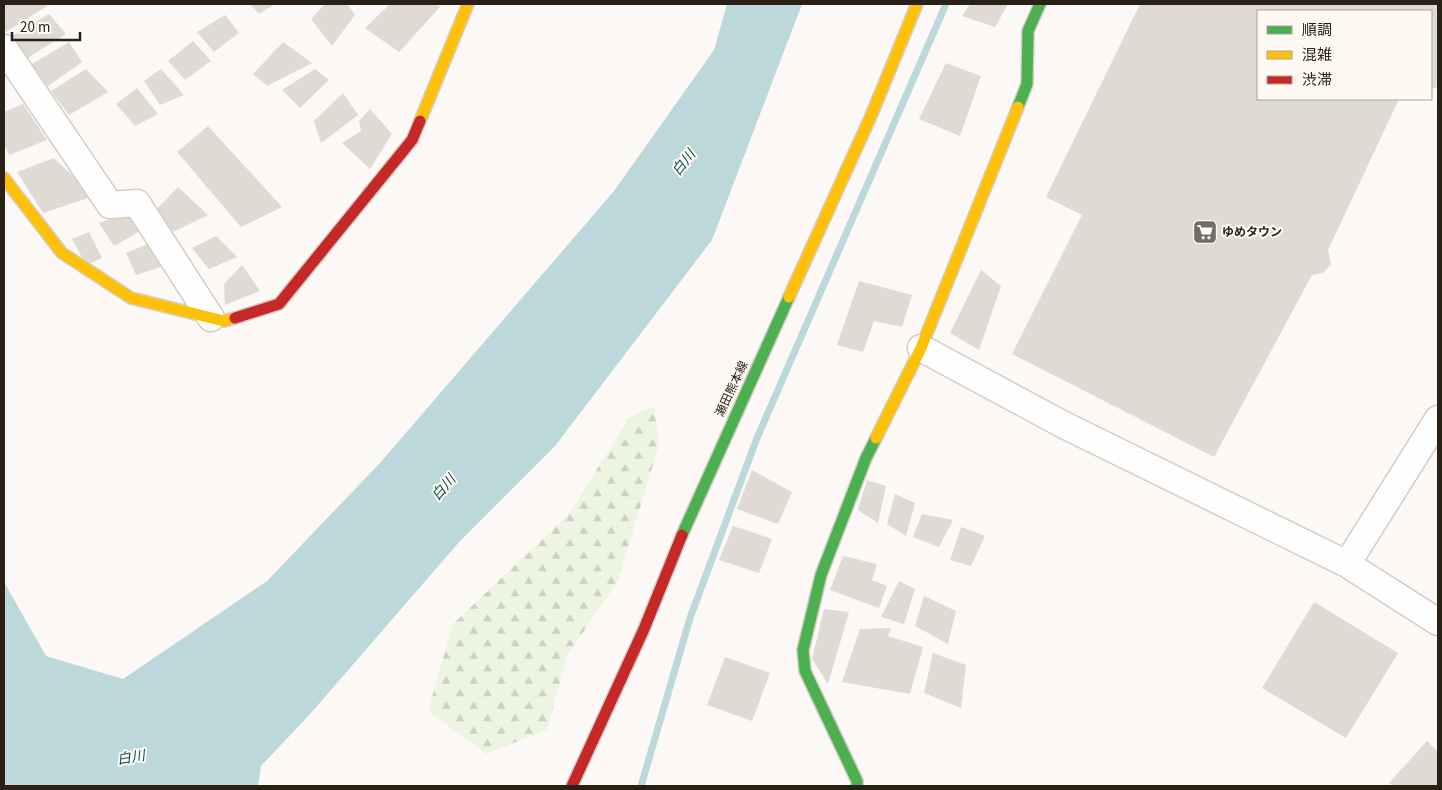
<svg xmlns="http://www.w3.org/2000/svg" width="1442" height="790" font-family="'Source Sans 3','Noto Sans JP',sans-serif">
	<defs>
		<pattern id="forest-firs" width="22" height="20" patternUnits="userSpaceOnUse" patternTransform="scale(1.25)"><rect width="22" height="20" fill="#eef4e2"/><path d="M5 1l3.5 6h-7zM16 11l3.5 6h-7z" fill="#ccd1c1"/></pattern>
	</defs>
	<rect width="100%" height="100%" fill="#fbf8f6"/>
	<path fill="url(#forest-firs)" d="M654,406L659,445L618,581L567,656L547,730L486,754L428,711L453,624L569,514L630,417Z"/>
	<path fill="#bdd8da" d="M727,4H802L712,240L555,446L460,541L311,713L261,766L258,786H4V582L46,656L123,679L267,581L380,463L614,191L714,50Z"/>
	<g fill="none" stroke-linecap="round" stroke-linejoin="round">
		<path stroke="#bdd8da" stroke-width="7" d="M641,786L690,618L757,438L946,4"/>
	</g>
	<path fill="#dfdad3" d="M4,4H44L47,6L6,32L4,28Z
		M250,4H275L259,14Z
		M325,4H347L355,15L332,46L311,19Z
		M390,4H436L440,7L399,52L365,28Z
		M970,4H1008L995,27L962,16Z
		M1140,4H1438V87L1431,89V11H1258V99H1399L1328,250L1331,264L1323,273L1312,275L1214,457L1012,354L1082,215L1046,197Z
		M49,14L66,34L26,59L10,37Z
		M225,15L239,33L214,52L197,32Z
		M193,41L211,61L185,80L168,61Z
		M69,42L82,62L44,89L27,67Z
		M283,42L312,63L267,86L253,74Z
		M946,63L981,76L960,136L919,119Z
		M86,69L108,92L69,115L51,91Z
		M161,69L184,95L160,105L144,81Z
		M315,69L329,80L300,108L282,90Z
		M137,88L158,114L135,126L116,104Z
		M343,93L358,115L321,143L314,121Z
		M23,104L47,140L9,155L4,144V112Z
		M370,109L392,134L370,169L342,143L361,131L359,121Z
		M208,126L282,207L241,227L177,152Z
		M54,158L94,196L43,213L17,172Z
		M178,187L208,215L173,232L157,209Z
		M130,212L140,231L114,246L99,223Z
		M89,232L102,258L86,265L72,239Z
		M216,236L237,257L209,269L192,248Z
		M158,240L173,263L136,275L126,253Z
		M242,265L260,291L225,305L224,284Z
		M981,270L1001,286L979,350L950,333Z
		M859,281L912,295L902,327L874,321L863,352L837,345Z
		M752,470L792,492L778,524L737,509Z
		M867,480L886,486L878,523L858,510Z
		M895,494L915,503L906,536L887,524Z
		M922,514L953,520L939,547L913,537Z
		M733,526L772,539L759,573L719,560Z
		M961,527L985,536L971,566L950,560Z
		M843,556L877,564L872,580L887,586L879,608L830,590Z
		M899,581L915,589L904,624L881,617Z
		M924,596L956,611L948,644L915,626Z
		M1314,602L1398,653L1346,738L1262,688Z
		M824,609L849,612L828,684L812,659Z
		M891,628L888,636L923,647L910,694L842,682L860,629Z
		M933,653L966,665L961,708L924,693Z
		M725,657L770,673L752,721L707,705Z
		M1427,741L1438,752V786H1393L1389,783Z"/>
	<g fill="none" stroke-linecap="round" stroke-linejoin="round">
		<defs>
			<path id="street" d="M4,48L110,205L137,203L211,318
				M921,348L1064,425L1347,564L1438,622
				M1347,564L1438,419"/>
			<path id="fast" d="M1018,107L1027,84L1028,31L1040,4
				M682,535L789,297
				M857,786V781L805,671L803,650L821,575L866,458L876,438"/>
			<path id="slow" d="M420,121L468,4
				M4,178L62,253L131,298L224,321L235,318
				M789,297L871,116L917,4
				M876,438L921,348L1018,107"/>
			<path id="jam" d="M235,318L279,304L412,140L420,121
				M572,786L644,629L682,535"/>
		</defs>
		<use href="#street" stroke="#d4cdc7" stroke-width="29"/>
		<use href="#fast" stroke="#d4cdc7" stroke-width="14"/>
		<use href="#slow" stroke="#d4cdc7" stroke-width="14"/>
		<use href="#jam" stroke="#d4cdc7" stroke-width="14"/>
		<use href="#street" stroke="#fefefe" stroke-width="26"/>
		<use href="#fast" stroke="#4caf50" stroke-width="11"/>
		<use href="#slow" stroke="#ffc107" stroke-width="11"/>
		<use href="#jam" stroke="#c62828" stroke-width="11"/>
	</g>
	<defs>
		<symbol id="supermarket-square" viewBox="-11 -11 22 22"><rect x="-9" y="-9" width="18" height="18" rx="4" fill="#746c64" stroke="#fef8f3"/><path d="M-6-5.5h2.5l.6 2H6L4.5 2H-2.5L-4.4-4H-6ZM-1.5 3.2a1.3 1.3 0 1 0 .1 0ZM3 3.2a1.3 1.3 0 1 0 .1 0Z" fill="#fff"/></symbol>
	</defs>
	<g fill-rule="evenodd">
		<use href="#supermarket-square" x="1191" y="218" width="28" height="28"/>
	</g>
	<g text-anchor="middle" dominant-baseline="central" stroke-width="4" stroke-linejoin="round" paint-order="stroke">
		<g font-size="12" font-weight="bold" fill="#2b2016" stroke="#fef8f3" text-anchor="start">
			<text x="1222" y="232">ゆめタウン</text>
		</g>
		<g font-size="12" fill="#2b2016" stroke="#fef8f3">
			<text transform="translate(732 389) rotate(-65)">瀬田熊本線</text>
		</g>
		<g font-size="14" font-style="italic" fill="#0e4c50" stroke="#fef8f3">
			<text transform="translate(684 163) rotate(-52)">白川</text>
			<text transform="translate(444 488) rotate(-49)">白川</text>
			<text transform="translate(131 758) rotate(-9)">白川</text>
		</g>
	</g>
	<rect width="1442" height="790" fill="none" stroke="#2b2016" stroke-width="10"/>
	<rect x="1257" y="10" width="175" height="90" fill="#fef8f3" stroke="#aaa29b"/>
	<rect x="1267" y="26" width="25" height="8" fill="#4caf50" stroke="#aaa29b"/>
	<text x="1302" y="35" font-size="15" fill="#2b2016">順調</text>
	<rect x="1267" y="51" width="25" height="8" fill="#ffc107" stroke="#aaa29b"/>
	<text x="1302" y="60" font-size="15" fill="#2b2016">混雑</text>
	<rect x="1267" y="76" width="25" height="8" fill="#c62828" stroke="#aaa29b"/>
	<text x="1302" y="85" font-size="15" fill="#2b2016">渋滞</text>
	<path d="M12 32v8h68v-8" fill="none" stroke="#2b2016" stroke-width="2.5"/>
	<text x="20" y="32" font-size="15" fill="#2b2016" stroke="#fef8f3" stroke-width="4" paint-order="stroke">20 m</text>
</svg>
